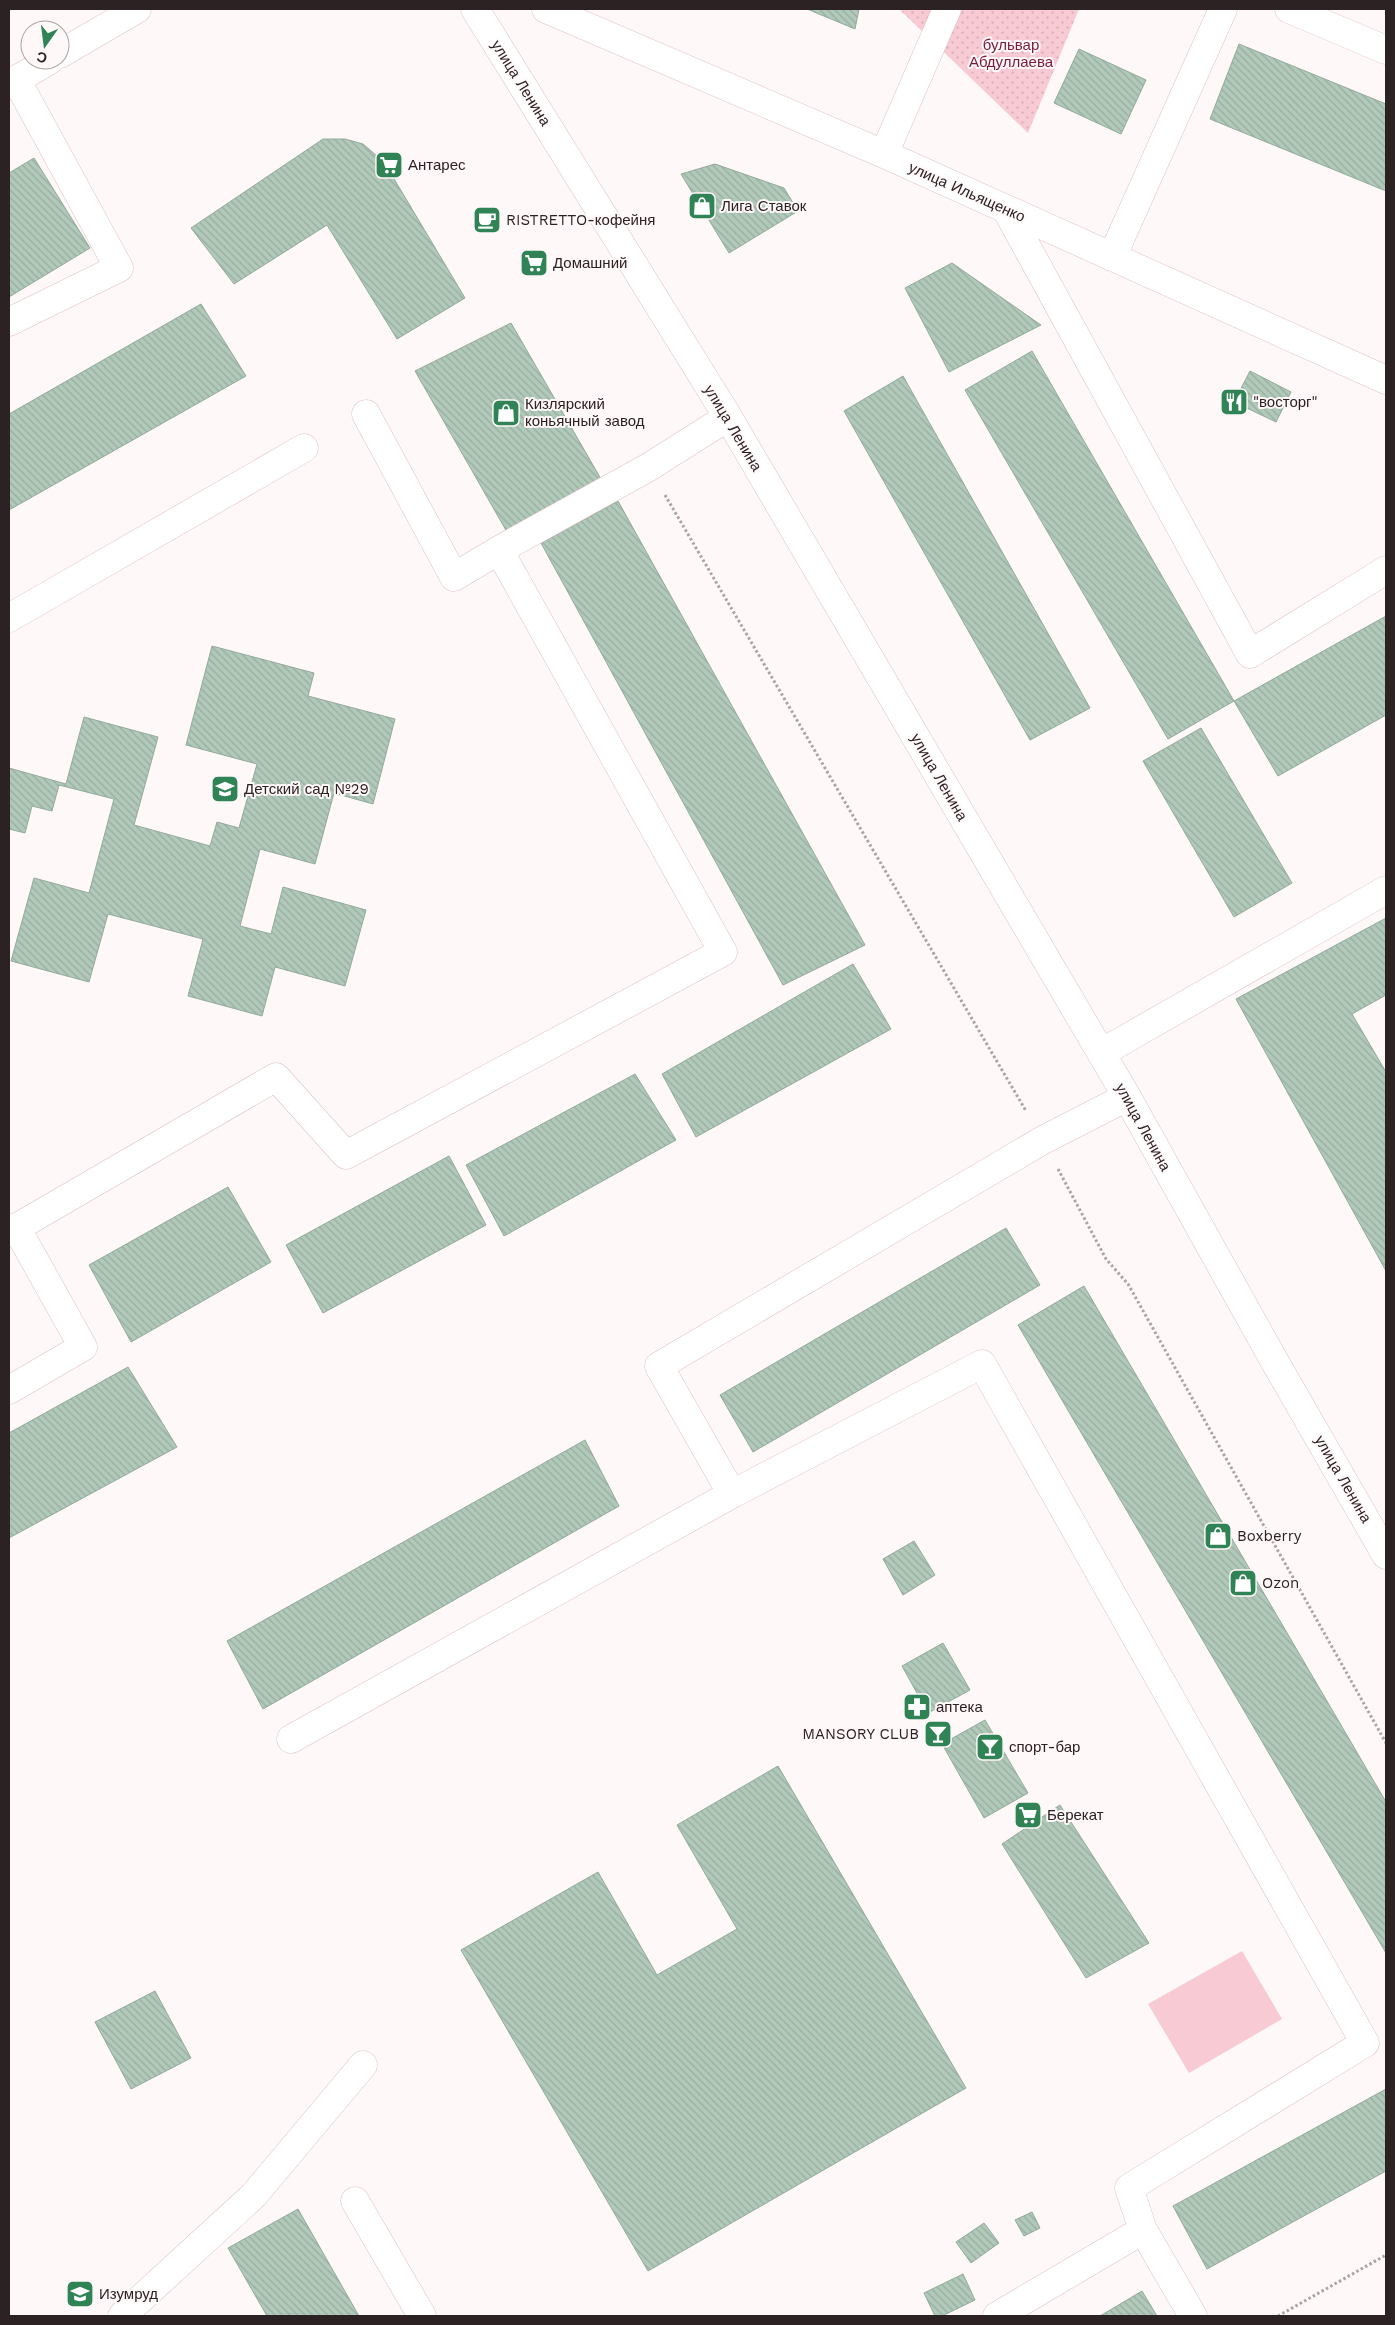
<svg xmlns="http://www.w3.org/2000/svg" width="1395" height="2325" font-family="'Work Sans',sans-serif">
	<defs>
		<pattern id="grass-dots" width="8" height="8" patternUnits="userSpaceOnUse" patternTransform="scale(1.25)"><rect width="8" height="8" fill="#f8cad3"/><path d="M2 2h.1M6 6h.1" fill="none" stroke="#d5adb5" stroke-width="1.8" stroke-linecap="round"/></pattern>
		<pattern id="building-back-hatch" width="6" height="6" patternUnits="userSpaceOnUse" patternTransform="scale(1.25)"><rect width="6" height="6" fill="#b1c9b9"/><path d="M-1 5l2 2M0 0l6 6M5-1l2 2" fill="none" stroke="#98ac9f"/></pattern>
	</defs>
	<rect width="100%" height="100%" fill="#fef8f9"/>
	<path fill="url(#grass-dots)" d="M899,9H1079L1028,133Z"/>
	<path fill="#f8cad3" d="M1242,1951L1282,2019L1189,2073L1148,2004Z"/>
	<path fill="url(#building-back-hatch)" stroke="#92aa9a" d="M807,9H859L855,29Z
		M1239,44L1386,104V191L1210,119Z
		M1079,49L1146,80L1121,134L1054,103Z
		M323,139H345L363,144L384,162L465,298L397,339L327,225L234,284L191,228Z
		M34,158L90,248L9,297V173Z
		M715,164L784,188L798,211L729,253L681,174Z
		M952,263L1041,325L949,372L905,288Z
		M201,304L246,376L9,510V414Z
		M511,323L601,479L507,532L415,371Z
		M1032,351L1234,701L1168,739L965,390Z
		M1250,371L1291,392L1276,422L1234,402Z
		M903,376L1090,708L1030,740L844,411Z
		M618,501L865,945L783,985L541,543Z
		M1386,616V715L1278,776L1234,701Z
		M212,646L314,673L308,696L395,719L373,804L334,793L315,864L260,849L240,926L271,934L283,887L366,910L345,986L275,967L262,1016L188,996L203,939L108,914L89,982L11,961L34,878L89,893L114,799L59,785L52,811L32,806L25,833L9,829V768L66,784L84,717L158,737L134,825L210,846L217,822L239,828L257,764L186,745Z
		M1201,728L1292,883L1234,917L1143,761Z
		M1386,918V995L1352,1014L1386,1072V1271L1236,999Z
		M853,964L891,1029L696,1137L662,1074Z
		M635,1074L676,1140L504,1236L466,1165Z
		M449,1156L486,1225L323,1313L286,1245Z
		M228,1187L271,1262L131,1342L89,1265Z
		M1006,1228L1040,1285L753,1452L720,1395Z
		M1084,1286L1386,1802V1953L1018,1325Z
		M128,1367L177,1447L9,1538V1433Z
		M585,1440L619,1506L263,1709L227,1641Z
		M914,1541L935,1575L903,1595L883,1559Z
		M943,1643L970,1690L928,1713L902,1666Z
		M985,1720L1028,1793L984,1818L942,1744Z
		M778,1766L966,2088L648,2271L461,1950L598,1872L657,1975L737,1929L677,1825Z
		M1060,1805L1149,1943L1086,1978L1002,1844Z
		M155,1991L191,2058L131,2089L95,2022Z
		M1386,2089V2171L1207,2269L1173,2206Z
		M298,2209L359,2316H267L228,2248Z
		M1032,2212L1040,2228L1024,2236L1015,2220Z
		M984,2223L999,2243L971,2263L956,2242Z
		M963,2274L975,2300L942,2316H935L924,2293Z
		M1142,2291L1157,2316H1100Z"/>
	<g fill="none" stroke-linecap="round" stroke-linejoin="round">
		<defs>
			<path id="minor" d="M475,9L728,417L1127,1097L1271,1355L1386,1555
				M546,9L884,154L1386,380
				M1289,9L1386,50
				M60,54L137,9
				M9,84L50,60
				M884,154L947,9
				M1006,209L1250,654L1386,570
				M1112,257L1223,9
				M9,322L119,268L16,79
				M366,414L454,577L499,550
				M9,618L304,448
				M1101,1053L1386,890
				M9,1232L276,1077L346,1155L723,952L499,550L649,467L728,417
				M9,1390L83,1347L16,1227
				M732,1494L982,1364L1365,2043L1129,2188L1143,2230
				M291,1739L732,1494L659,1366L1043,1140L1127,1097
				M355,2201L422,2316
				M122,2316L254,2195L363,2065
				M997,2316L1143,2230L1193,2316"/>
		</defs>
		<use href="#minor" stroke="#dec0c6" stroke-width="29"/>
		<path stroke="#aba3a5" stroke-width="3" stroke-dasharray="2.5 2.5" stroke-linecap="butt" d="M665,495L1026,1111
			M1058,1169L1106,1259L1128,1284L1386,1743
			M1278,2316L1386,2255"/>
		<use href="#minor" stroke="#fff" stroke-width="28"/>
	</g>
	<defs>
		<symbol id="supermarket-square" viewBox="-11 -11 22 22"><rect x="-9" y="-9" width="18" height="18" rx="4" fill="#2f8355" stroke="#fef8f9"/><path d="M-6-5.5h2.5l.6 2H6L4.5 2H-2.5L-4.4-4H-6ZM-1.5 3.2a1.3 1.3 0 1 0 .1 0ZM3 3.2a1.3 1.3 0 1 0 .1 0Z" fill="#fff"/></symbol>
		<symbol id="shop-square" viewBox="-11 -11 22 22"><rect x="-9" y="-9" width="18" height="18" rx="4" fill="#2f8355" stroke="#fef8f9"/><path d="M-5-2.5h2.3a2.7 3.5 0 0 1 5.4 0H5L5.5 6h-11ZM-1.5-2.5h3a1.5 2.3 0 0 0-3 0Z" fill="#fff"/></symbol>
		<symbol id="cafe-square" viewBox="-11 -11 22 22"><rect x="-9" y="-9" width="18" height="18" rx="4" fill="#2f8355" stroke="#fef8f9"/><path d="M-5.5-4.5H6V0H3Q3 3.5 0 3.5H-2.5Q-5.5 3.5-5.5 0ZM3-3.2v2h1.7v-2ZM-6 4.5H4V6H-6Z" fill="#fff"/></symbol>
		<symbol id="restaurant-square" viewBox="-11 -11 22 22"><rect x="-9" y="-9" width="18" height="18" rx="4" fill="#2f8355" stroke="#fef8f9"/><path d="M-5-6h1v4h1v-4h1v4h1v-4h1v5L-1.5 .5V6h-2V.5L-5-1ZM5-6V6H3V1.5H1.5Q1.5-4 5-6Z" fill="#fff"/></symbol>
		<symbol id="school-square" viewBox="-11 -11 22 22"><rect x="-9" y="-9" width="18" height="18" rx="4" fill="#2f8355" stroke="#fef8f9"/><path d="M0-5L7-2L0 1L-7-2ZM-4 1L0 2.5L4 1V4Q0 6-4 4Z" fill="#fff"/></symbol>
		<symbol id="pharmacy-square" viewBox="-11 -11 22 22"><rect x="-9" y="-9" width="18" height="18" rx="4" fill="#2f8355" stroke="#fef8f9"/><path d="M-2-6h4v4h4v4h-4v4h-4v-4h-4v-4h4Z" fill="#fff"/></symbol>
		<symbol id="bar-square" viewBox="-11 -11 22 22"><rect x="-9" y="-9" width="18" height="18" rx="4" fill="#2f8355" stroke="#fef8f9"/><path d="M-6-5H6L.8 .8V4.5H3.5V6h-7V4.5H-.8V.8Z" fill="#fff"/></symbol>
	</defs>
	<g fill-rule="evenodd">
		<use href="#supermarket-square" x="373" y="149" width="32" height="32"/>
		<use href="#shop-square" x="686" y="190" width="32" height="32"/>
		<use href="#cafe-square" x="471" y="204" width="32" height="32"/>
		<use href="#supermarket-square" x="518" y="247" width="32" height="32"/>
		<use href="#restaurant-square" x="1218" y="386" width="32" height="32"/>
		<use href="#shop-square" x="490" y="397" width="32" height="32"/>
		<use href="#school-square" x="209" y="773" width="32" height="32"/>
		<use href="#shop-square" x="1202" y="1520" width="32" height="32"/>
		<use href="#shop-square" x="1227" y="1567" width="32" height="32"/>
		<use href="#pharmacy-square" x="901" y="1691" width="32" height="32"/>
		<use href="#bar-square" x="922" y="1718" width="32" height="32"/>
		<use href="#bar-square" x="974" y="1731" width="32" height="32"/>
		<use href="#supermarket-square" x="1012" y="1799" width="32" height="32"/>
		<use href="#school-square" x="64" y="2278" width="32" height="32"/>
	</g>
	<g text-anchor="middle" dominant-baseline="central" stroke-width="4" stroke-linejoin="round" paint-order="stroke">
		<g font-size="15" fill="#7b193b" stroke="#fef8f9">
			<text x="1011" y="45">бульвар<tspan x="1011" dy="17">Абдуллаева</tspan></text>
		</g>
		<g font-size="15" fill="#2c2123" stroke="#fef8f9">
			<text transform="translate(521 83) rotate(58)">улица Ленина</text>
			<text transform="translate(967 192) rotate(24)">улица Ильященко</text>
			<text transform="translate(733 428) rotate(59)">улица Ленина</text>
			<text transform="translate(939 777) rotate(60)">улица Ленина</text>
			<text transform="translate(1143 1127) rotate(61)">улица Ленина</text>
			<text transform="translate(1343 1479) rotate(60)">улица Ленина</text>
		</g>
		<g font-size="15" fill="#2c2123" stroke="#fef8f9" text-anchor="start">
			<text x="408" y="165">Антарес</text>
			<text x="721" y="206">Лига Ставок</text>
			<text x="506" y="220">RISTRETTO-кофейня</text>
			<text x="553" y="263">Домашний</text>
			<text x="1253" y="402">"восторг"</text>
			<text x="525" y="404">Кизлярский<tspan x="525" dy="17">коньячный завод</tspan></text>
			<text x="244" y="789">Детский сад №29</text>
			<text x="1237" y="1536">Boxberry</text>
			<text x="1262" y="1583">Ozon</text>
			<text x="936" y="1707">аптека</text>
			<text x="919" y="1734" text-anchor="end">MANSORY CLUB</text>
			<text x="1009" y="1747">спорт-бар</text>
			<text x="1047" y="1815">Берекат</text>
			<text x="99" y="2294">Изумруд</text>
		</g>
	</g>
	<rect width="1395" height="2325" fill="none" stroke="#2c2123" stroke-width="20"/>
	<g transform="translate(45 45) rotate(194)"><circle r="24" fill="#fef8f9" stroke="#aaa2a3"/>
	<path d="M0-4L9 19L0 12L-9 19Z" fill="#2f8355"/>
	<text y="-8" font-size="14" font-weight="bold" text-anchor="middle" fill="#2c2123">С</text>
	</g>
</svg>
